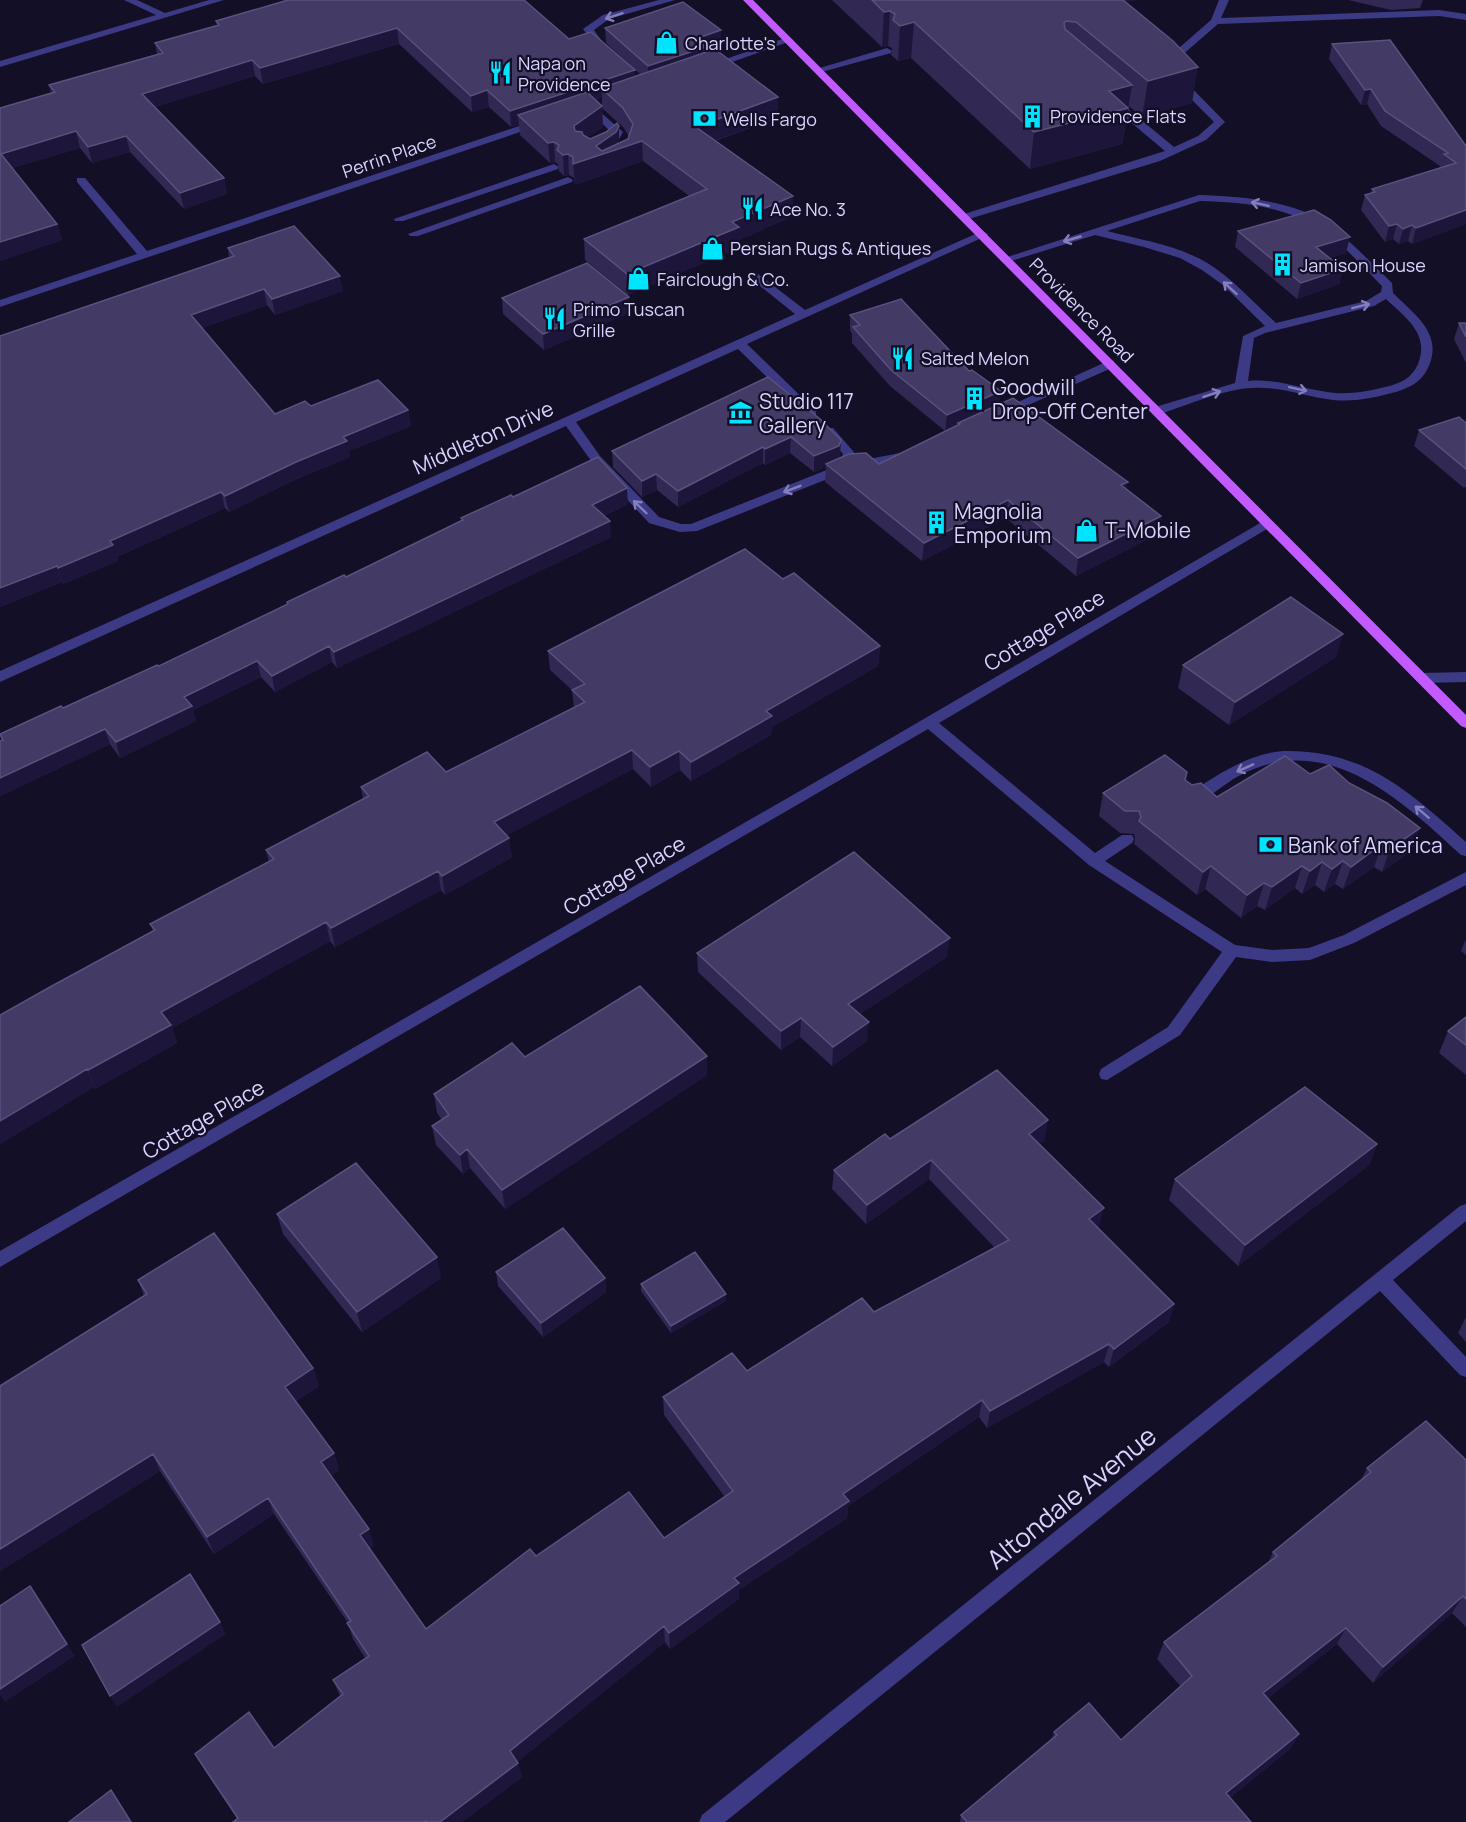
<svg xmlns="http://www.w3.org/2000/svg" width="1466" height="1822" font-family="Manrope,sans-serif">
	<rect width="100%" height="100%" fill="#130f26"/>
	<g fill="none" stroke-linecap="round" stroke-linejoin="round">
		<path fill="#3d3a85" fill-rule="evenodd" d="M124,0H137L165,13L209,0H224L0,67V61L156,15Z
			M659,0H675L609,19L594,30L606,47L605,49H597L583,29L603,15Z
			M1219,0H1229L1221,18L1439,10L1466,14V20L1439,16L1218,24L1173,63L1179,75L1225,122L1206,140L1160,161L969,219H961V215L1165,151L1109,104V100H1117L1174,147L1198,136L1214,122L1170,78L1163,62L1211,20Z
			M785,38L794,40L715,68L706,66Z
			M887,48L892,51L891,53L818,73L813,70Z
			M590,103L623,132L617,143L608,141L612,133L586,108L585,106Z
			M537,120L541,121V125L0,307V300L137,254L77,182V178H85L147,251Z
			M554,164L559,167L558,169L403,221H395L394,219Z
			M568,177L573,180L572,182L418,236H410L408,234Z
			M1199,195C1239,196 1299,201 1331,226C1353,243 1372,264 1392,283L1393,293C1415,315 1444,334 1428,368C1421,383 1407,389 1392,393C1372,398 1354,402 1333,400C1306,397 1280,386 1252,388C1224,389 1188,405 1160,414H1152V408L1235,383L1243,336L1265,326L1223,285L1202,270L1180,258L1144,247L1095,235L1011,261H1003L1001,259ZM1200,201C1241,202 1284,206 1321,229C1340,241 1365,269 1382,286L1381,292L1366,301L1276,323C1254,303 1234,280 1209,264C1178,245 1141,240 1107,231ZM1386,299C1406,318 1430,334 1418,364C1412,378 1400,384 1385,387C1369,391 1353,394 1335,393C1306,390 1277,378 1248,381L1254,338L1265,333L1374,306Z
			M982,231L988,234L986,236L747,344L816,411V417H808L738,349L576,422L600,456L659,517L681,524H691L839,465L843,454L825,434V428H833L853,451L855,454L853,462L900,453L904,454L906,457L904,460L845,472L697,531L680,532L649,523L592,462L566,426L0,682V671L795,314L750,278V274H758L805,310Z
			M1110,360L1114,361V367L1006,415L1002,416L996,412Z
			M1267,519L1273,523L1272,526L939,723L1095,853L1122,835H1132L1134,839L1132,843L1105,861L1235,945L1272,950L1309,948L1344,935L1466,872V885L1354,943L1310,960L1272,962L1236,957L1180,1035L1107,1080L1101,1079L1099,1074L1101,1069L1168,1027L1222,952L1089,865L928,729L0,1267V1251L838,769Z
			M1466,672V682L1422,683L1415,678L1422,673Z
			M1283,751C1364,749 1410,792 1466,842V856L1461,855C1399,798 1324,727 1235,778C1223,785 1201,806 1187,802L1185,798L1187,794C1217,776 1246,754 1283,751Z
			M1466,1204V1221L1393,1280L1466,1357V1377L1460,1375L1380,1291L725,1822H699L702,1815L1460,1206Z"/>
		<path fill="#c25bff" fill-rule="evenodd" d="M743,0H753L1466,715V728L1461,726Z"/>
	</g>
	<path fill="#312854" fill-rule="evenodd" d="M288,0L569,39L635,76L640,74L606,43L605,28L721,30V45L706,50V52L778,118L715,141L793,216L739,240V248L628,295L585,260L584,239L689,196L643,161L575,185L574,178L569,175L564,176L559,171L558,164L555,162L550,163L520,135L519,125L511,127L489,107L472,112L399,44L263,84L255,76L155,107L224,178L227,194L184,209L130,152L92,163L80,148L12,168L57,224L62,240L0,261V108L51,93L49,85L157,54L155,43L217,26L216,21ZM602,97V108L624,128L629,137L628,139L619,143V126L590,139L587,138L603,127L602,106L595,100Z
		M832,0H1135L1125,2L1192,103L1142,117L1129,106L1122,144L1030,169L911,58L898,61L891,55L892,48L888,46L882,47Z
		M1348,0H1423L1420,8L1391,10Z
		M1332,44L1466,146V224L1412,244L1408,241L1399,244L1393,239L1385,242L1361,210L1365,195L1371,193L1372,189L1440,168V166L1381,126L1367,104L1361,105L1329,59Z
		M1238,231L1346,253L1330,258L1343,269L1339,284L1297,299L1235,247Z
		M228,248L343,291L275,315L267,305L202,328L275,414L311,406L408,410L411,426L349,451L350,457L299,478L229,512L225,508L117,557L118,561L63,584L62,582L0,607V336L229,258Z
		M502,298L629,313L544,350L503,314Z
		M850,315L999,404L1126,489L1161,516L1158,534L1076,576L1006,518L922,561L825,482L826,467L814,472L790,453L765,465L763,463L678,507L657,490L642,497L613,467L612,451L768,377L840,456V458L879,464L945,431L890,386L852,343V334L850,330Z
		M1459,323H1466V363L1454,339Z
		M1466,423V487L1464,488L1414,446L1419,430Z
		M513,497L628,504L604,516L611,537L337,668L332,662L275,692L261,677L193,710L196,721L120,758L110,744L0,796V741L1,740L0,734L63,708L159,666L287,604V602L346,577L461,520V518Z
		M783,579L880,646L878,666L772,727L771,735L691,781L680,770L651,787L633,769L507,835L512,857L445,895L441,890L335,947L330,941L172,1028L177,1043L95,1089L94,1087L0,1144V1015L153,931L150,924L269,862L266,850L363,799L361,787L446,772L574,708L572,690L550,670L548,651Z
		M1336,657L1229,725L1178,688L1183,665Z
		M1310,774L1349,783L1420,828L1412,850L1382,872L1374,867L1343,889L1335,884L1324,892L1315,885L1302,894L1295,888L1265,910L1257,906L1241,918L1205,889L1197,895L1134,844L1135,838L1134,834L1120,833L1099,816L1103,793L1185,780L1192,785L1217,797Z
		M1466,939V955L1461,951Z
		M697,953L947,957L860,1014L867,1041L832,1066L800,1037L781,1050L698,972Z
		M1466,1017V1075L1439,1053L1448,1031Z
		M525,1057L707,1075L505,1209L470,1168L463,1174L436,1145L432,1126L442,1120L437,1113L434,1094Z
		M890,1139L1045,1140L1039,1144L1099,1227L1098,1228L1174,1304L1169,1322L1109,1367L1104,1362L987,1428L979,1417L848,1506L847,1518L739,1590V1599L670,1649L665,1642L517,1762L522,1777L462,1822H233L237,1819L203,1768L195,1754L274,1748L340,1696L333,1680L365,1658L353,1639L348,1623L274,1514L214,1554L160,1471L0,1571V1386L144,1296L138,1280L313,1368L319,1386L296,1401L334,1453L339,1470L331,1476L374,1545L370,1548L426,1629L536,1556L664,1538L725,1497L664,1415L663,1397L747,1371L874,1312L995,1248L929,1179L866,1224L832,1189L834,1170Z
		M1377,1144L1369,1165L1238,1266L1169,1200L1175,1179Z
		M277,1214L441,1278L362,1332L283,1234Z
		M496,1272L605,1278L606,1292L543,1337L498,1286Z
		M641,1284L726,1294V1301L671,1333L641,1291Z
		M1466,1317V1342L1458,1333Z
		M1466,1460V1627L1452,1613L1373,1683L1337,1644L1268,1698L1299,1734L1290,1749L1230,1798L1251,1822H960L961,1815L1052,1738L1054,1732L1121,1740L1181,1687L1157,1659L1164,1642L1267,1565L1273,1552L1361,1480L1367,1468Z"/>
	<path fill="#1d163a" d="M1091,0H1135L1089,12Z
		M890,11L888,46L882,47L884,12Z
		M914,22L911,58L898,61L900,26Z
		M397,28L399,44L263,84L260,68Z
		M721,30V45L706,50V62L649,81L648,66L695,39Z
		M252,60L255,76L146,110L142,94Z
		M1198,67L1192,103L1142,117L1148,81Z
		M635,70L636,86L601,88L602,97L526,122L518,115L519,125L511,127L510,111Z
		M1132,85L1122,144L1030,169L1034,132L1109,91Z
		M1371,89L1367,104L1361,105L1365,90Z
		M487,90L489,107L472,112L471,96Z
		M778,97V118L696,147V127Z
		M602,106L603,127L576,146L574,126Z
		M619,126V146L642,141L643,161L575,185L573,164Z
		M76,131L80,148L5,170L1,154Z
		M126,136L130,152L92,163L88,147Z
		M554,142L555,162L550,163L548,143Z
		M568,154L569,175L564,176L563,155Z
		M224,178L227,194L184,209L180,193Z
		M793,196V216L739,240V248L628,295L627,274L732,222Z
		M1466,210V224L1412,244L1416,228Z
		M57,224L62,240L0,261V242Z
		M1397,224L1393,239L1385,242L1389,226Z
		M1412,225L1408,241L1399,244L1403,229Z
		M1350,237L1346,253L1313,263L1316,247Z
		M1343,269L1339,284L1297,299L1301,283Z
		M340,276L343,291L275,315L272,299Z
		M264,289L267,305L194,331L191,315Z
		M629,297V313L544,350L543,334Z
		M1001,391L999,407L958,423V425L945,431L947,415Z
		M408,410L411,426L349,451L350,457L299,478L229,512L225,496L343,437Z
		M791,437L790,453L765,465V449Z
		M841,440L840,456L838,462L826,464V467L814,472V456Z
		M763,447V463L678,507V491Z
		M656,474L657,490L642,497V481Z
		M1128,482L1125,500L1121,485Z
		M627,488L628,504L593,521L592,505Z
		M221,492L225,508L117,557L118,561L63,584L58,568L110,541Z
		M1008,500L1006,518L922,561L924,543Z
		M1161,516L1158,534L1076,576L1078,558Z
		M610,521L611,537L337,668L334,652Z
		M57,566L62,582L0,607V588Z
		M1343,634L1336,657L1229,725L1235,702Z
		M329,646L332,662L275,692L272,676Z
		M880,646L878,666L772,727L771,735L691,781V762L766,711Z
		M257,661L261,677L193,710L196,721L120,758L116,742L184,697Z
		M105,729L110,744L0,796V778Z
		M632,750L633,769L496,841L494,822Z
		M679,751L680,770L651,787L650,767Z
		M1420,828L1412,850L1382,872L1390,849Z
		M509,838L512,857L445,895L442,876Z
		M1382,844L1374,867L1343,889L1351,867Z
		M1343,861L1335,884L1324,892L1332,869Z
		M1322,862L1315,885L1302,894L1310,871Z
		M1211,866L1205,889L1197,895L1203,872Z
		M1302,866L1295,888L1265,910L1272,887Z
		M438,871L441,890L335,947L331,928Z
		M1264,883L1257,906L1241,918L1247,895Z
		M326,922L330,941L172,1028L177,1043L95,1089L88,1070L161,1012Z
		M950,938L947,957L847,1023L848,1004Z
		M801,1018L800,1037L781,1050V1031Z
		M869,1022L867,1041L832,1066L833,1047Z
		M707,1056V1075L505,1209L502,1190Z
		M87,1069L94,1087L0,1144V1121Z
		M1048,1120L1045,1140L1025,1153L1029,1134Z
		M1377,1144L1369,1165L1238,1266L1245,1245Z
		M467,1149L470,1168L463,1174L460,1155Z
		M931,1160L929,1179L866,1224L867,1205Z
		M1104,1208L1099,1227L1085,1238L1089,1219Z
		M437,1257L441,1278L362,1332L357,1312Z
		M605,1278L606,1292L543,1337L541,1323Z
		M726,1294V1301L671,1333V1326Z
		M1174,1304L1169,1322L1109,1367L1114,1349Z
		M1109,1344L1104,1362L987,1428L990,1411Z
		M313,1368L319,1386L291,1404L285,1387Z
		M982,1400L979,1417L848,1506L847,1518L739,1590V1599L670,1649L669,1633L734,1578L843,1494Z
		M334,1453L339,1470L327,1479L321,1462Z
		M153,1454L160,1471L0,1571V1549Z
		M268,1498L274,1514L214,1554L207,1537Z
		M369,1529L374,1545L366,1551L360,1535Z
		M1463,1596L1452,1613L1373,1683L1383,1667Z
		M220,1622L226,1634L117,1707L110,1696Z
		M664,1626L665,1642L513,1765L510,1751Z
		M1346,1628L1337,1644L1255,1709L1263,1693Z
		M67,1644L75,1656L5,1702L0,1695V1689Z
		M1299,1734L1290,1749L1218,1808L1226,1793Z
		M518,1763L522,1777L462,1822H440Z"/>
	<path fill="#433a66" stroke="#5a527e" stroke-width="1.5" d="M288,0H524L569,39L591,32L635,70L510,111L487,90L471,96L397,28L260,68L252,60L142,94L224,178L180,193L126,136L88,147L76,131L1,154L57,224L0,242V108L55,92L49,85L163,53L155,43L219,25L216,21Z
		M872,0H1123L1173,41L1198,67L1148,81L1076,22L1066,21L1064,23L1065,29L1132,85L1109,91L1128,108L1034,132L914,22L900,26L893,20L895,14L890,11L884,12Z
		M683,2L721,30L695,39L706,47L648,66L605,28Z
		M1390,40L1466,146V210L1416,228L1412,225L1403,229L1397,224L1389,226L1365,195L1375,192L1372,189L1456,163L1444,154L1448,153L1385,111L1371,89L1365,90L1332,44Z
		M715,49L778,97L696,127L793,196L732,222L739,227L627,274L584,239L707,189L642,141L573,164V157L568,154L563,155L557,150L559,145L554,142L548,143L518,115L587,92L602,106L574,126L575,131L582,132L583,135L590,139L606,132L617,123L619,126L616,132L596,146L602,151L628,139L633,124L623,108L601,88Z
		M1314,210L1331,220L1350,237L1316,247L1343,269L1301,283L1238,231Z
		M294,226L340,276L272,299L264,289L191,315L275,414L305,401L311,406L378,380L408,410L343,437L347,441L296,462L225,496L221,492L110,541L113,545L58,568L57,566L0,588V336L234,256L228,248Z
		M587,263L629,297L543,334L502,298Z
		M901,299L969,371L972,370L1001,391L947,415L891,370L853,327L860,325L850,315Z
		M1459,323H1466V337Z
		M768,377L820,419L841,440L839,446L814,456L791,437L765,449L763,447L678,491L656,474L642,481L612,451Z
		M1013,398L1128,482L1121,485L1161,516L1078,558L1008,500L924,543L826,464L849,454L866,453L879,464L960,424L958,423Z
		M1459,417L1466,423V469L1419,430Z
		M598,457L627,488L592,505L610,521L334,652L329,646L272,676L257,661L184,697L192,706L116,742L105,729L0,778V741L3,740L0,734L61,706L63,708L157,665L159,666L288,604L287,602L344,575L346,577L463,520L461,518L511,495L513,497Z
		M745,549L783,579L794,573L880,646L766,711L772,716L691,762L679,751L650,767L632,750L494,822L509,838L442,876L438,871L331,928L326,922L161,1012L171,1025L88,1070L87,1069L0,1121V1015L50,987L155,930L150,924L274,859L266,850L369,796L361,787L427,752L446,772L585,702L572,690L585,684L548,651Z
		M1291,597L1343,634L1235,702L1183,665Z
		M1165,755L1187,772L1185,780L1192,785L1201,783L1217,797L1285,756L1310,774L1329,765L1349,783L1387,803L1420,828L1390,849L1382,844L1351,867L1343,861L1332,869L1322,862L1310,871L1302,866L1272,887L1264,883L1247,895L1211,866L1203,872L1139,821L1141,817L1139,811H1125L1103,793Z
		M854,852L950,938L848,1004L869,1022L833,1047L801,1018L781,1031L697,953Z
		M640,986L707,1056L502,1190L467,1149L460,1155L432,1126L449,1115L434,1094L512,1043L525,1057Z
		M1466,1017V1045L1448,1031Z
		M997,1070L1048,1120L1029,1134L1104,1208L1089,1219L1174,1304L1114,1349L1109,1344L990,1411L982,1400L843,1494L849,1501L734,1578L739,1583L669,1633L664,1626L510,1751L518,1763L440,1822H427L426,1821L424,1822H233L238,1818L195,1754L249,1712L274,1748L343,1694L333,1680L369,1656L347,1623L351,1621L268,1498L207,1537L153,1454L0,1549V1386L147,1294L138,1280L214,1233L313,1368L285,1387L334,1453L321,1462L369,1529L360,1535L426,1629L530,1549L536,1556L629,1492L664,1538L733,1491L663,1397L732,1353L747,1371L862,1298L874,1312L1009,1240L931,1160L867,1205L834,1170L885,1134L890,1139Z
		M1305,1087L1377,1144L1245,1245L1175,1179Z
		M356,1163L437,1257L357,1312L277,1214Z
		M563,1228L605,1278L541,1323L496,1272Z
		M695,1252L726,1294L671,1326L641,1284Z
		M1426,1421L1466,1460V1599L1463,1596L1383,1667L1346,1628L1263,1693L1299,1734L1226,1793L1251,1822H967L961,1815L1057,1735L1054,1732L1089,1703L1121,1740L1192,1676L1164,1642L1277,1556L1273,1552L1371,1472L1367,1468Z
		M190,1574L220,1622L110,1696L82,1645Z
		M30,1586L67,1644L0,1689V1606Z
		M111,1790L131,1822H69Z"/>
	<defs><path id="oneway-shaft" d="M-6 0H5M1.5-3L5.5 0L1.5 3" fill="none" stroke-width="1.6" stroke-linecap="round" stroke-linejoin="round" transform="scale(1.5)"/></defs>
	<g stroke="#837fbc">
		<use href="#oneway-shaft" transform="translate(614 16) rotate(162)"/>
		<use href="#oneway-shaft" transform="translate(1260 204) rotate(-168)"/>
		<use href="#oneway-shaft" transform="translate(1072 239) rotate(164)"/>
		<use href="#oneway-shaft" transform="translate(1230 288) rotate(-138)"/>
		<use href="#oneway-shaft" transform="translate(1361 306) rotate(-14)"/>
		<use href="#oneway-shaft" transform="translate(1298 389) rotate(12)"/>
		<use href="#oneway-shaft" transform="translate(1212 394) rotate(-18)"/>
		<use href="#oneway-shaft" transform="translate(792 489) rotate(159)"/>
		<use href="#oneway-shaft" transform="translate(640 507) rotate(-136)"/>
		<use href="#oneway-shaft" transform="translate(1245 768) rotate(156)"/>
		<use href="#oneway-shaft" transform="translate(1422 812) rotate(-139)"/>
	</g>
	<defs>
		<symbol id="shop-bare" viewBox="-9 -9 18 18"><path d="M-5-2.5h2.3a2.7 3.5 0 0 1 5.4 0H5L5.5 6h-11ZM-1.5-2.5h3a1.5 2.3 0 0 0-3 0Z" fill="#00e5ff" stroke="#130f26" stroke-width="2.5" paint-order="stroke"/></symbol>
		<symbol id="restaurant-bare" viewBox="-9 -9 18 18"><path d="M-5-6h1v4h1v-4h1v4h1v-4h1v5L-1.5 .5V6h-2V.5L-5-1ZM5-6V6H3V1.5H1.5Q1.5-4 5-6Z" fill="#00e5ff" stroke="#130f26" stroke-width="2.5" paint-order="stroke"/></symbol>
		<symbol id="building-bare" viewBox="-9 -9 18 18"><path d="M-4-6H4V6H1V3H-1V6H-4ZM-2.5-4.3h1.7v1.8h-1.7ZM.8-4.3h1.7v1.8H.8ZM-2.5-1h1.7V.8h-1.7ZM.8-1h1.7V.8H.8Z" fill="#00e5ff" stroke="#130f26" stroke-width="2.5" paint-order="stroke"/></symbol>
		<symbol id="bank-bare" viewBox="-9 -9 18 18"><path d="M-6-4H6V4H-6ZM0-2.3a2.3 2.3 0 1 0 0 4.6a2.3 2.3 0 1 0 0-4.6Z" fill="#00e5ff" stroke="#130f26" stroke-width="2.5" paint-order="stroke"/></symbol>
		<symbol id="museum-bare" viewBox="-9 -9 18 18"><path d="M0-6L6-3V-2H-6V-3ZM-5-1h2V3h-2ZM-1-1h2V3h-2ZM3-1h2V3H3ZM-6 4H6V6H-6Z" fill="#00e5ff" stroke="#130f26" stroke-width="2.5" paint-order="stroke"/></symbol>
	</defs>
	<g fill-rule="evenodd">
		<use href="#shop-bare" x="650" y="26" width="33" height="33"/>
		<use href="#restaurant-bare" x="484" y="56" width="33" height="33"/>
		<use href="#building-bare" x="1016" y="100" width="33" height="33"/>
		<use href="#bank-bare" x="688" y="102" width="33" height="33"/>
		<use href="#restaurant-bare" x="736" y="192" width="33" height="33"/>
		<use href="#shop-bare" x="696" y="232" width="33" height="33"/>
		<use href="#building-bare" x="1266" y="248" width="33" height="33"/>
		<use href="#shop-bare" x="622" y="262" width="33" height="33"/>
		<use href="#restaurant-bare" x="538" y="302" width="33" height="33"/>
		<use href="#restaurant-bare" x="886" y="342" width="33" height="33"/>
		<use href="#building-bare" x="958" y="382" width="33" height="33"/>
		<use href="#museum-bare" x="724" y="396" width="33" height="33"/>
		<use href="#building-bare" x="920" y="506" width="33" height="33"/>
		<use href="#shop-bare" x="1070" y="514" width="33" height="33"/>
		<use href="#bank-bare" x="1254" y="828" width="33" height="33"/>
	</g>
	<g text-anchor="middle" dominant-baseline="central" stroke-width="4.5" stroke-linejoin="round" paint-order="stroke">
		<g font-size="18" fill="#d9d4ff" stroke="#130f26" text-anchor="start">
			<text x="685" y="43">Charlotte's</text>
			<text x="518" y="63">Napa on<tspan x="518" dy="21">Providence</tspan></text>
			<text x="1050" y="116">Providence Flats</text>
			<text x="723" y="119">Wells Fargo</text>
			<text x="770" y="209">Ace No. 3</text>
			<text x="730" y="248">Persian Rugs &amp; Antiques</text>
			<text x="1300" y="265">Jamison House</text>
			<text x="657" y="279">Fairclough &amp; Co.</text>
			<text x="573" y="309">Primo Tuscan<tspan x="573" dy="21">Grille</tspan></text>
			<text x="921" y="358">Salted Melon</text>
		</g>
		<g font-size="18" fill="#d9d4ff" stroke="#130f26">
			<text transform="translate(389 156) rotate(-19)">Perrin Place</text>
			<text transform="translate(1082 310) rotate(45)">Providence Road</text>
		</g>
		<g font-size="21" fill="#d9d4ff" stroke="#130f26" text-anchor="start">
			<text x="992" y="387">Goodwill<tspan x="992" dy="24">Drop-Off Center</tspan></text>
			<text x="759" y="401">Studio 117<tspan x="759" dy="24">Gallery</tspan></text>
			<text x="954" y="511">Magnolia<tspan x="954" dy="24">Emporium</tspan></text>
			<text x="1105" y="530">T-Mobile</text>
			<text x="1288" y="845">Bank of America</text>
		</g>
		<g font-size="21" fill="#d9d4ff" stroke="#130f26">
			<text transform="translate(483 437) rotate(-24)">Middleton Drive</text>
			<text transform="translate(1044 630) rotate(-31)">Cottage Place</text>
			<text transform="translate(624 875) rotate(-30)">Cottage Place</text>
			<text transform="translate(203 1119) rotate(-30)">Cottage Place</text>
		</g>
		<g font-size="26" fill="#d9d4ff" stroke="#130f26">
			<text transform="translate(1071 1497) rotate(-39)">Altondale Avenue</text>
		</g>
	</g>
</svg>
